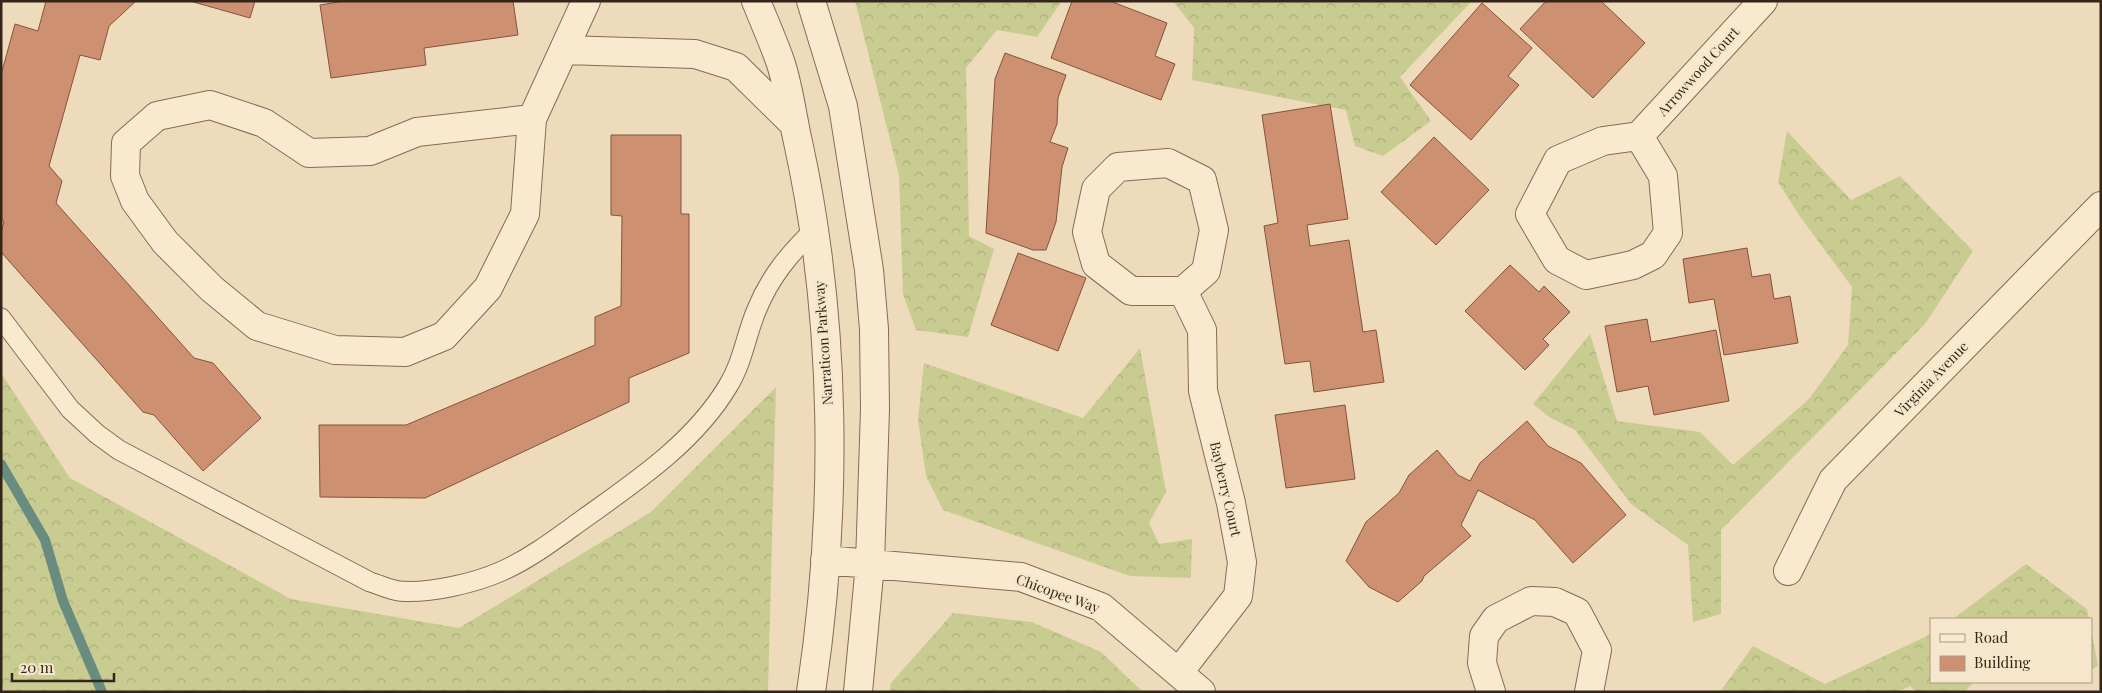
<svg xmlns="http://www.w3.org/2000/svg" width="2102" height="693" font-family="'Playfair Display',serif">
	<defs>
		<pattern id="forest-crowns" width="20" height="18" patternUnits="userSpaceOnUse" patternTransform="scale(1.25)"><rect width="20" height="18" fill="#c9cc90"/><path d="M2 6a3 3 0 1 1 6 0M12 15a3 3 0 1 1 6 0" fill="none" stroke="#adaf7c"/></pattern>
	</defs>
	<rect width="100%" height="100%" fill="#eedbbc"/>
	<path fill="url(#forest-crowns)" d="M855,1H1062L1037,37L997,30L966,68L969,236L994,249L968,337L916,330L903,294L899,175Z
		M1173,1H1472L1400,77L1431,121L1383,156L1355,146L1346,110L1192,80L1194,28Z
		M1787,131L1851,200L1900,176L1973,251L1925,324L1721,530V614L1693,622L1688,545L1631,504L1575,430L1549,417L1533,404L1590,334L1617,421L1700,432L1733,465L1809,399L1848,345L1852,287L1799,215L1778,182Z
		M1140,348L1166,492L1149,523L1159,544L1192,539L1191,578L1130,576L943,510L926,476L918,419L924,363L1083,418Z
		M1,373L70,478L291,599L459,628L651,512L776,387L768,692H1Z
		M2026,564L2087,609L2089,619H1953Z
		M953,613L1032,622L1101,652L1143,692H889L891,683Z
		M2091,628L2098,666L2091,669Z
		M1931,634V682H1974L1964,692H1916L1910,686L1898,692H1720L1753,646L1825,684Z"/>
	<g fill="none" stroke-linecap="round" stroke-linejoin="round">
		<path stroke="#688c80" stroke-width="10" d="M1,464L45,540L63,601L102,692"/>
	</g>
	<path fill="#cd9071" stroke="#85533b" d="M46,1H136L109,26L100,60L80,55L49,166L62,181L56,203L194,358L213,363L261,418L203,471L154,415L143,412L1,252V232L4,222L1,218V75L15,24L38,31Z
		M190,1H255L250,18Z
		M344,1H513L518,35L424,48L426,65L331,78L320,5Z
		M1072,1H1110L1167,23L1155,56L1175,64L1161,100L1051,58Z
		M1546,1H1601L1645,43L1593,98L1520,29Z
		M1482,3L1532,48L1508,76L1519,85L1471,140L1410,85Z
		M1005,53L1066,75L1058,98L1057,124L1050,142L1068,148L1062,167L1056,222L1046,250H1033L986,233L995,79Z
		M1330,104L1348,219L1307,225L1310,246L1349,240L1363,332L1376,330L1384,382L1314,392L1310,361L1285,364L1264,226L1278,223L1262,115Z
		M611,135H681V214H689V353L629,378V402L425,498L320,497L319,425H406L595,345V317L621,306L622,216L611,215Z
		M1434,137L1489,190L1436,245L1381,192Z
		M1747,248L1752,277L1770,274L1774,299L1790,296L1798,343L1724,355L1714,299L1689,303L1683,259Z
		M1018,253L1086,278L1058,351L991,325Z
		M1510,265L1539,292L1544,286L1570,312L1543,339L1549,345L1525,370L1465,311Z
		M1647,319L1651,342L1716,330L1729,401L1654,415L1648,386L1617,392L1605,326Z
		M1345,405L1355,479L1286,488L1275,415Z
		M1527,421L1548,446L1581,463L1626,515L1573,563L1535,520L1478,490L1461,525L1471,536L1424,576L1422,581L1398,602L1369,587L1346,561L1366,522L1399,493L1409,475L1437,450L1458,475L1470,481L1480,463Z"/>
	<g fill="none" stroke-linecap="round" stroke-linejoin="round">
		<defs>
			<path id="lane" d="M1,318L70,409L97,434L119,450L370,582C380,585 390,590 399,591C429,594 475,583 502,571C531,558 557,538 582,520C635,482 694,443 728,386C743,362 746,334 757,309C770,277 790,253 814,230"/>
			<path id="street" d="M756,1C764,21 773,41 780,61C789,87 792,116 798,142C837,320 838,512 811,692
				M811,1L843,106L869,270L874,329L875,409L870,564L858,692
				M564,50L695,54L736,67L794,124
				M532,119L417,132L370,151L309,153L264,123L210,105L157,116L126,143L125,176L135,201L165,242L212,289L257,326L335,350L405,352L444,336L488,288L525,214L532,119L586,1
				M1639,136L1663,176L1668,233L1653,255L1633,265L1586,275L1557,260L1530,214L1558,160L1603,141Z
				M1639,136L1763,1
				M825,560L1021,577L1101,607L1201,692
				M1788,571L1833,480L2101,206
				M1179,672L1238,596L1242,562L1231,503L1203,391L1202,330L1183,291L1206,271L1214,230L1202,180L1168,163L1118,167L1096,189L1087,232L1096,264L1131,291H1183
				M1491,692L1482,663L1484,636L1496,619L1531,601L1555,602L1577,612L1597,650L1589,692"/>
		</defs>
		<use href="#lane" stroke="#866b55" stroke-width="21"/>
		<use href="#street" stroke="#866b55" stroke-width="30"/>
		<use href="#lane" stroke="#f9e9cf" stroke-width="19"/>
		<use href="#street" stroke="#f9e9cf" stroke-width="28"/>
	</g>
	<g text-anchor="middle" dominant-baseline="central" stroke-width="5" stroke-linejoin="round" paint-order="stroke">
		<g font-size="14" fill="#34251b" stroke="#f6e6cb">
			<text transform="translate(1698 71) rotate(-48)">Arrowwood Court</text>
			<text transform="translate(823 343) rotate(-94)">Narraticon Parkway</text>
			<text transform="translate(1931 379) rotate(-46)">Virginia Avenue</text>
			<text transform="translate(1226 489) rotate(77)">Bayberry Court</text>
			<text transform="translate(1058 593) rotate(20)">Chicopee Way</text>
		</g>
	</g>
	<rect width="2102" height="693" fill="none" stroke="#34251b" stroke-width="5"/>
	<rect x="1930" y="618" width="162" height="65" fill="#f6e6cb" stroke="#a89985"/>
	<rect x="1940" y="634" width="25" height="8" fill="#f9e9cf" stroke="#a89985"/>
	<text x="1974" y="643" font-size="15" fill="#34251b">Road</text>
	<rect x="1940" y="656" width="25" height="15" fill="#cd9071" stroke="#a89985"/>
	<text x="1974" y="668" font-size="15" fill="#34251b">Building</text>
	<path d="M12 673v8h102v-8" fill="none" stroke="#34251b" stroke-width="2.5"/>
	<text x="20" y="673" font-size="15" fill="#34251b" stroke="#f6e6cb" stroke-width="4" paint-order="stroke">20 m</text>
</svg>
